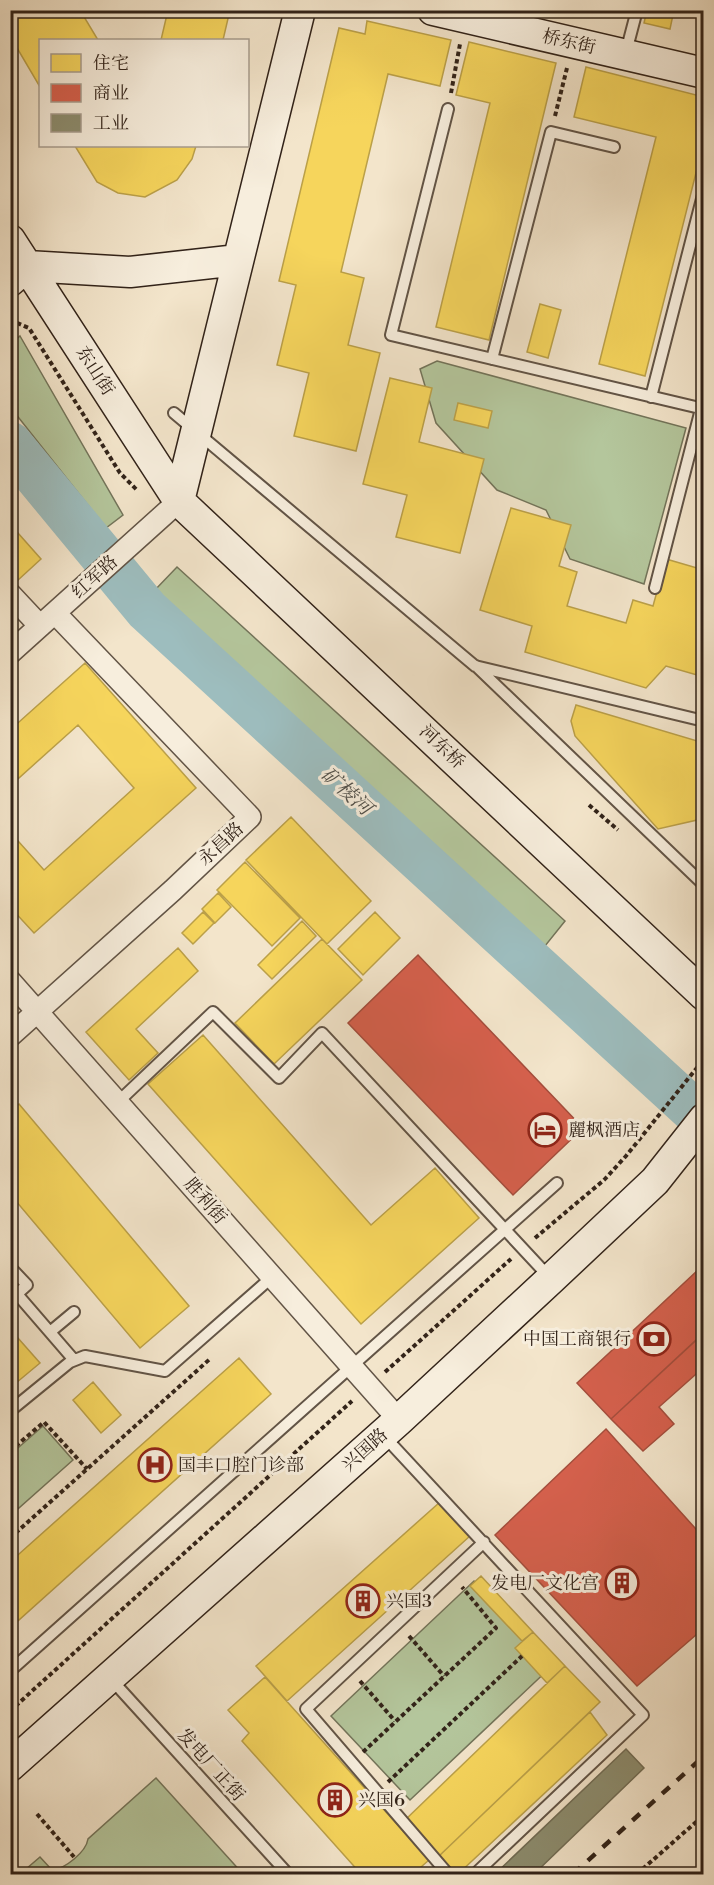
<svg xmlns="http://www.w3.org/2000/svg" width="714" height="1885" font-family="'Libre Bodoni','Noto Serif SC',serif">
	<rect width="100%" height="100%" fill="#f3e5cb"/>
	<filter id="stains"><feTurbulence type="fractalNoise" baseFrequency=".00333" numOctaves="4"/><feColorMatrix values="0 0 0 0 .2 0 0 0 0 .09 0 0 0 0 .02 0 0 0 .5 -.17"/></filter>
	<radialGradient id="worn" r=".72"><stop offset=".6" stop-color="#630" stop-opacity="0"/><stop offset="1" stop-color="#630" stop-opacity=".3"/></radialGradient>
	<path fill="#b4c69c" stroke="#73745a" stroke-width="1.5" d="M20,336L123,515L106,528L11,408V344Z
		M437,361L686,428L644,584L570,559L546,510L497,490L436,423L420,369Z
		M177,567L565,921L545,946L154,591Z
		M43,1426L73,1460L11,1515V1454Z
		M474,1581L553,1665L410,1800L331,1716Z
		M156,1778L243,1874H31L26,1869L40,1857L52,1870C65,1869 86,1852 88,1839Z"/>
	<path fill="#f6d55c" stroke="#bba048" stroke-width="1.5" d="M10,10H80L98,40H40V87L10,36Z
		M168,10H230L223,40H161Z
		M647,10H674L670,29L644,23Z
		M367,21L451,40L440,86L388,74L341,272L364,278L348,345L380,353L356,451L294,436L309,373L277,365L296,285L279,281L339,28L365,34Z
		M469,42L556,63L489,340L436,327L490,103L456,95Z
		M586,67L704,97V141L645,376L599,364L656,137L574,117Z
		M75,146H196L192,159L177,180L145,197L118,193L97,182Z
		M540,304L561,310L548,358L527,352Z
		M390,378L432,388L419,442L484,459L460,553L396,537L407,495L363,484Z
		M458,403L492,411L488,428L454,420Z
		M511,508L571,525L559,566L577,572L567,606L626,623L633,600L653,606L666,559L704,570V677L666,666L646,688L525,652L532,626L480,610Z
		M10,524L41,559L17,581L10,573Z
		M85,663L196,788L34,933L10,907V832L44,870L134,788L78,725L10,786V730Z
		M576,705L704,743V797L697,820L658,829L575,736L571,721Z
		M291,817L371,901L327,944L246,860Z
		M245,862L300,918L272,946L217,890Z
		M218,893L231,907L215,923L202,909Z
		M203,912L214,923L193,944L182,933Z
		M375,912L400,938L363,975L338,949Z
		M302,921L316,936L272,979L258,965Z
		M322,939L362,980L274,1064L235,1023Z
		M178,948L198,971L136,1029L158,1053L129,1080L86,1032Z
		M203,1035L371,1225L435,1168L479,1218L361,1324L148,1084Z
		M19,1104L189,1306L140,1348L10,1194V1111Z
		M10,1329L40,1363L10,1388Z
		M239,1358L271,1394L10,1628V1562Z
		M93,1382L121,1415L101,1433L73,1400Z
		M440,1502L470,1536L287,1701L256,1666Z
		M481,1576L533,1632L522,1641L470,1586Z
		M533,1632L565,1666L547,1683L515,1648Z
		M565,1666L600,1702L438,1857L404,1821Z
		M265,1677L429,1860L413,1874H361L242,1741L249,1733L228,1710Z
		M590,1712L607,1735L458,1874H456L438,1857Z"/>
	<path fill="#d6604d" stroke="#a54e3d" stroke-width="1.5" d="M418,955L583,1128L513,1195L348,1023Z
		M698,1270L704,1277V1333L611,1419L577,1383Z
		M697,1339L704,1347V1367L659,1407L674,1424L643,1451L611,1419Z
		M606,1429L704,1538V1628L637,1686L495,1535Z"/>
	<path fill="#8c8c6e" stroke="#716c54" stroke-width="1.5" d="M626,1749L644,1768L534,1874H495Z"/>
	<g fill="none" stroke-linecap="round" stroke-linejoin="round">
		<path stroke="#9dbdbe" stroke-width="45" d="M10,444L147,610L704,1120"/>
		<defs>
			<path id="lane" d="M626,52L637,10
				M448,109L391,335L704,409
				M492,359L551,132L614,147
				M651,397L704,191
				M174,413L475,666L704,721
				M655,588L701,409
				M476,666L704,885
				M118,1102L213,1012L279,1078L322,1033L550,1278
				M10,1267L27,1285L17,1294
				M10,1300L17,1294L74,1360
				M50,1332L74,1312
				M10,1411L70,1362L85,1356L165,1371L272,1277
				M384,1436L643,1715L475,1874
				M10,1671L557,1183
				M110,1678L288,1874
				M448,1874L306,1709L484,1542"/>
			<path id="street" d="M10,594L40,626
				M10,653L179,501
				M10,981L399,1420
				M10,1036L173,890L250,817L55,613"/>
			<path id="secondary" d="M433,10L704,73
				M10,240L179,501L704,995
				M10,281L27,266L130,272L238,260
				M179,501L300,10
				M10,1766L399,1420L551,1279L655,1181L704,1119"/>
		</defs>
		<use href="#lane" stroke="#625446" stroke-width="14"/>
		<use href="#street" stroke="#625446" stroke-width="24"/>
		<use href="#secondary" stroke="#322319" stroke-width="33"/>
		<path stroke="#322319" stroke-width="4" stroke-dasharray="4.5 3" stroke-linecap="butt" d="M451,93L460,44
			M555,116L567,68
			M10,320L29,328L120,473L137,490
			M589,805L618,830
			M535,1238L604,1180L626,1156L704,1059
			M385,1372L511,1259
			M10,1451L44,1422L87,1469
			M10,1538L211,1358
			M409,1636L444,1676
			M360,1681L395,1721
			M10,1711L352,1401
			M363,1752L496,1628L462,1587
			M388,1782L522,1656
			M37,1814L74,1857
			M637,1874L704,1815"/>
		<use href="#lane" stroke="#f7eedd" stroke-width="10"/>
		<use href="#street" stroke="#f7eedd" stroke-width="21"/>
		<use href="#secondary" stroke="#f7eedd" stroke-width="30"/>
		<path stroke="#322319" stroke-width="4.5" stroke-dasharray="10 10" stroke-linecap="butt" d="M573,1874L704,1756"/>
	</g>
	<defs>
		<symbol id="hotel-ring" viewBox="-11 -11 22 22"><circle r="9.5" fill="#f7eedd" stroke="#8f2418" stroke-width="1.5"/><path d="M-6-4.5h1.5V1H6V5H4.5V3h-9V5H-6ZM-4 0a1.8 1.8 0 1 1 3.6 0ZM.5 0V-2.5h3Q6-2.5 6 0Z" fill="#8f2418"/></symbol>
		<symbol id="bank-ring" viewBox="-11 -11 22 22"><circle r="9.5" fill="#f7eedd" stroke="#8f2418" stroke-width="1.5"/><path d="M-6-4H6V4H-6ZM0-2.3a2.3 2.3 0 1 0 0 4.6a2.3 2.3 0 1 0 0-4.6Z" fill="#8f2418"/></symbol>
		<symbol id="hospital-ring" viewBox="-11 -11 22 22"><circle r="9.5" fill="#f7eedd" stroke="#8f2418" stroke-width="1.5"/><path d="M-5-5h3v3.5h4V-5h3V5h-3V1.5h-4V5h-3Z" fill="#8f2418"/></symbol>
		<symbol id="building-ring" viewBox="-11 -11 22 22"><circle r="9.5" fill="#f7eedd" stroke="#8f2418" stroke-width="1.5"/><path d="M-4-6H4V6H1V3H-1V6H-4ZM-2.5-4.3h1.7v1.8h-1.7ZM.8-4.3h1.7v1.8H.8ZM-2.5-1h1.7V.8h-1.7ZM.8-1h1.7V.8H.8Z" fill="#8f2418"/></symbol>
	</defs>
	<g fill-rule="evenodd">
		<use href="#hotel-ring" x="526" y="1111" width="38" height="38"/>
		<use href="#bank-ring" x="635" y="1320" width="38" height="38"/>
		<use href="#hospital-ring" x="136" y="1446" width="38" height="38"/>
		<use href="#building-ring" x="603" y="1564" width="38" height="38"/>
		<use href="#building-ring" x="344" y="1582" width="38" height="38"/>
		<use href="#building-ring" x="316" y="1781" width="38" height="38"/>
	</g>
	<g text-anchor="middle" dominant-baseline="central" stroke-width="6" stroke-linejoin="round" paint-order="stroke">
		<g font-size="18" fill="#322319" stroke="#f7eedd">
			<text transform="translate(569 42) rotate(13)">桥东街</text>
			<text transform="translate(95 371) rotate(57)">东山街</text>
			<text transform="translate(95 577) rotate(-42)">红军路</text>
			<text transform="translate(442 747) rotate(43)">河东桥</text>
			<text transform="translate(221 844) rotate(-43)">永昌路</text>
			<text transform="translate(205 1201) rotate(49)">胜利街</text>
			<text transform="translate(365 1450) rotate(-42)">兴国路</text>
			<text transform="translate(211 1765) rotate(48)">发电厂正街</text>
		</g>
		<g font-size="18" fill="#322319" stroke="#f7eedd" text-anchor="start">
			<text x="568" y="1130">麗枫酒店</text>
			<text x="631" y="1339" text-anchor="end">中国工商银行</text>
			<text x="178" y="1465">国丰口腔门诊部</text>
			<text x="599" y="1583" text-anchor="end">发电厂文化宫</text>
			<text x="386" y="1601">兴国3</text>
			<text x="358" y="1800">兴国6</text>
		</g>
		<g font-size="20" font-style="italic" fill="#52514b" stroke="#f7eedd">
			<text transform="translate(346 792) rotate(42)">矿棱河</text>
		</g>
	</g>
	<rect width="714" height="1885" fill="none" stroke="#f3e5cb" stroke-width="36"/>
	<rect x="12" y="12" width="690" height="1861" fill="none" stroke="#322319" stroke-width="3"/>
	<rect x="18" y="18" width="678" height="1849" fill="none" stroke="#322319" stroke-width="1.5"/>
	<rect x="39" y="39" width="210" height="108" fill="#f7eedd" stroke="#a89d8f" stroke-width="1.5"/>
	<rect x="51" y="54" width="30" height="18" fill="#f6d55c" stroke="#a89d8f" stroke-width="1.5"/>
	<text x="93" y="69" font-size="18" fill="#322319">住宅</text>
	<rect x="51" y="84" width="30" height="18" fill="#d6604d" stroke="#a89d8f" stroke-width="1.5"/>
	<text x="93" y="99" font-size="18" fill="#322319">商业</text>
	<rect x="51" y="114" width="30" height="18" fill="#8c8c6e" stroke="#a89d8f" stroke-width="1.5"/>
	<text x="93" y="129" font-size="18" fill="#322319">工业</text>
	<rect width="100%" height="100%" filter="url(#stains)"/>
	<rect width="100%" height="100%" fill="url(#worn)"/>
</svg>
